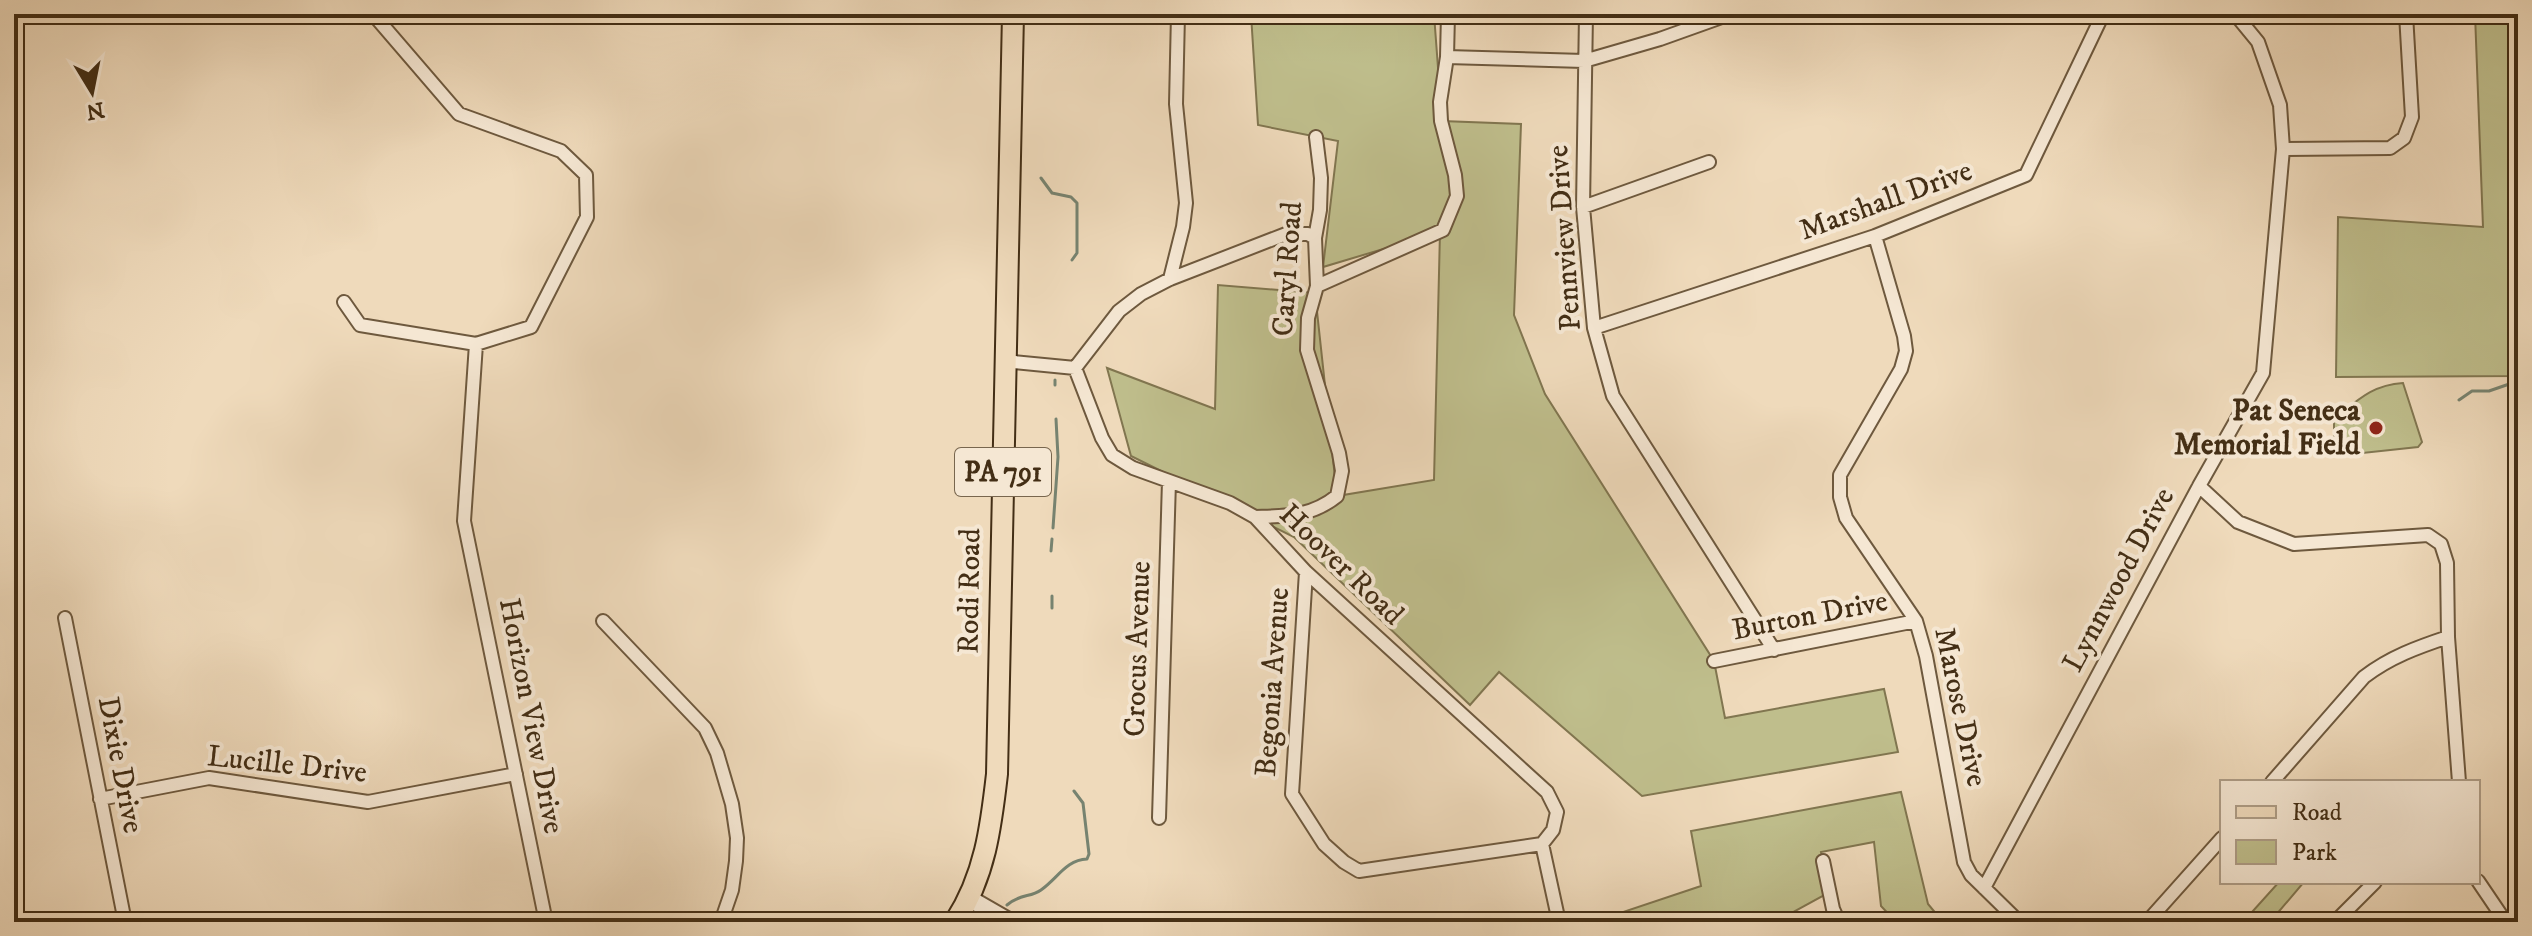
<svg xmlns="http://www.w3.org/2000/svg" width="2532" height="936" font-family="'IM FELL DW Pica',serif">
	<rect width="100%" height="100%" fill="#efdabb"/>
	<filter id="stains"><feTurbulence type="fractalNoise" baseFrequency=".0025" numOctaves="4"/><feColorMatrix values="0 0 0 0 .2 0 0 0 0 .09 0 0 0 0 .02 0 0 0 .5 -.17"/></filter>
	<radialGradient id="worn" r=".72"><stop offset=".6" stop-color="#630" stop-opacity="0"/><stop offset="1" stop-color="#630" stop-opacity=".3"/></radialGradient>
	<path fill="#bfbe8c" stroke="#817650" stroke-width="2" d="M1251,14H1434L1442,121L1521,124L1514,315L1545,394L1714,661L1725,718L1884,689L1898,752L1642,796L1499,672L1470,705L1294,537L1131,456L1107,368L1215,409L1218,285L1315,293L1337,496L1434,480L1440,232L1323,267L1338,141L1258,125Z
		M2475,14H2518V376L2336,377L2338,217L2483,227Z
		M2403,383L2422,442L2418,447L2344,455L2334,438V419C2358,400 2372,385 2403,383Z
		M1901,792L1928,904L1943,922H1896L1881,906L1874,842L1821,852L1830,892L1775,922H1621L1617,914L1701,886L1691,831Z
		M2279,882H2304L2270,922H2243Z"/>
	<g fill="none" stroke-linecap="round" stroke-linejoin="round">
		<path stroke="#778370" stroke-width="3" d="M1041,178L1052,193L1071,197L1077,203V253L1072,260
			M1055,385V380
			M2459,400L2472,391H2489L2518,381
			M1053,528L1058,457L1056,419
			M1051,551L1052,539
			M1052,608V596
			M1007,905C1021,893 1030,898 1041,890C1058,878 1066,860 1087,859L1089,854L1083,803L1074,791"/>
		<defs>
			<path id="minor" d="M1586,14L1583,207L1594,328L1613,396L1774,650
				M1447,57L1584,61L1660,39L1730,14
				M2283,149L2390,148L2404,138L2412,117L2406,14
				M1583,207L1709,162
				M1875,236L1904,336L1906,351L1901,369L1840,475V497L1846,518L1916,621L1926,656L1964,862L1971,875L2019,922
				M1170,279L1183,227L1186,203L1176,104L1178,14
				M1317,286L1443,230L1457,196L1455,175L1441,121L1440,102L1447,57L1448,14
				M344,302L360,325L476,344L531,327L587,217L586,175L561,151L459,114L373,14
				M1594,328L1875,236L2026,175L2103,14
				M476,344L464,521L546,922
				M1004,361L1075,368L1119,311L1141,294L1170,279L1286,234H1308L1315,238
				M1075,368L1102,438L1112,455L1133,468L1230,503L1255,517L1306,572L1547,792L1557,812L1553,830L1542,844L1359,871L1344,862L1324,844L1292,794L1306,572
				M2199,486L2238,522L2294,544L2428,535L2441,544L2447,563L2448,637L2459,782
				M1255,517C1286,516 1311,517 1337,496L1342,471L1339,453L1307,350L1308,318L1317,286L1315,238L1320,210L1321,178L1316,137
				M65,618L125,922
				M603,621L705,728L717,753L732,804L737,838L736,861L732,890L721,922
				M1714,661L1916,621
				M2272,782L2364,677C2390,657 2418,647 2448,637
				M100,799L209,778L368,802L516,774
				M1159,818L1169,481
				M1542,844L1559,922
				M1823,861L1833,909L1839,922
				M2478,881L2501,915L2508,922
				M1984,888L2199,486L2263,373L2283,149L2280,105L2258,42L2235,14
				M2147,922L2222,838
				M2335,922L2375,882"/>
			<path id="tertiary" d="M970,899L1010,922"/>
			<path id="primary" d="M955,922C985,876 991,827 997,774L1013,14"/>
		</defs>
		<use href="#minor" stroke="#6e593e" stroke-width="16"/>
		<use href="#tertiary" stroke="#6e593e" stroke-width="20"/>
		<use href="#primary" stroke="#432e15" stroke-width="24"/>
		<use href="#minor" stroke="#f5e7d3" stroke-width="12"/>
		<use href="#tertiary" stroke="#f5e7d3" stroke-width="16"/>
		<use href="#primary" stroke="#efdabb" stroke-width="20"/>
	</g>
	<circle fill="#8f2418" stroke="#f5e7d3" stroke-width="3" cx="2376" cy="428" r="8"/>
	<g text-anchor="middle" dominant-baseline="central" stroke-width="8" stroke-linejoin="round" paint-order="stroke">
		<rect fill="#f5e7d3" stroke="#78664e" stroke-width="2" x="955" y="448" width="96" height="48" rx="6"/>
		<g font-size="28" font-weight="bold" fill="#432e15">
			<text x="1003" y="472">PA 791</text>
		</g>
		<g font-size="30" fill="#432e15" stroke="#f5e7d3">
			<text transform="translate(1886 201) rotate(-20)">Marshall Drive</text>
			<text transform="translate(1565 238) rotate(-94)">Pennview Drive</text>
			<text transform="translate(1288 269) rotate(-86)">Caryl Road</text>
			<text transform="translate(1341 565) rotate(44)">Hoover Road</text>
			<text transform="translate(2119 580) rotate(-62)">Lynnwood Drive</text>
			<text transform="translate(970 591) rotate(-89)">Rodi Road</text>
			<text transform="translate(1810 616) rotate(-11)">Burton Drive</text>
			<text transform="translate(1138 649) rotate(-88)">Crocus Avenue</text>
			<text transform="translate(1273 682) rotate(-86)">Begonia Avenue</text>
			<text transform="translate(1960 707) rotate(78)">Marose Drive</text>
			<text transform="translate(531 716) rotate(79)">Horizon View Drive</text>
			<text transform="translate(120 765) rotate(79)">Dixie Drive</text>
			<text transform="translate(287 765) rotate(6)">Lucille Drive</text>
		</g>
		<g font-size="30" font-weight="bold" fill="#432e15" stroke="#f5e7d3" text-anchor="end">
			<text x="2360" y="411">Pat Seneca<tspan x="2360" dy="34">Memorial Field</tspan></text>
		</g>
	</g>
	<rect width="2532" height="936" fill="none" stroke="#efdabb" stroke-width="48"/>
	<rect x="16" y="16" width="2500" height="904" fill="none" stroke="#432e15" stroke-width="4"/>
	<rect x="24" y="24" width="2484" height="888" fill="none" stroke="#432e15" stroke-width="2"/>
	<rect x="2220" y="780" width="260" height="104" fill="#f5e7d3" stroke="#ae9d87" stroke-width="2"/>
	<rect x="2236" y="806" width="40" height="12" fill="#efdabb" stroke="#ae9d87" stroke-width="2"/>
	<text x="2292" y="820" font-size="24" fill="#432e15">Road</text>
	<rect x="2236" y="840" width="40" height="24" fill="#bfbe8c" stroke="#ae9d87" stroke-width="2"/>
	<text x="2292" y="860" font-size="24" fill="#432e15">Park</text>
	<g transform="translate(92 92) rotate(170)" stroke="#f5e7d3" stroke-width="6" paint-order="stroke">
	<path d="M0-6L14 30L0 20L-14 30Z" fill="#432e15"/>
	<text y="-12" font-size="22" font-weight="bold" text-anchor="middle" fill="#432e15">N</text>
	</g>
	<rect width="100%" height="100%" filter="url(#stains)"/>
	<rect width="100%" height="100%" fill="url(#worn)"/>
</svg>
